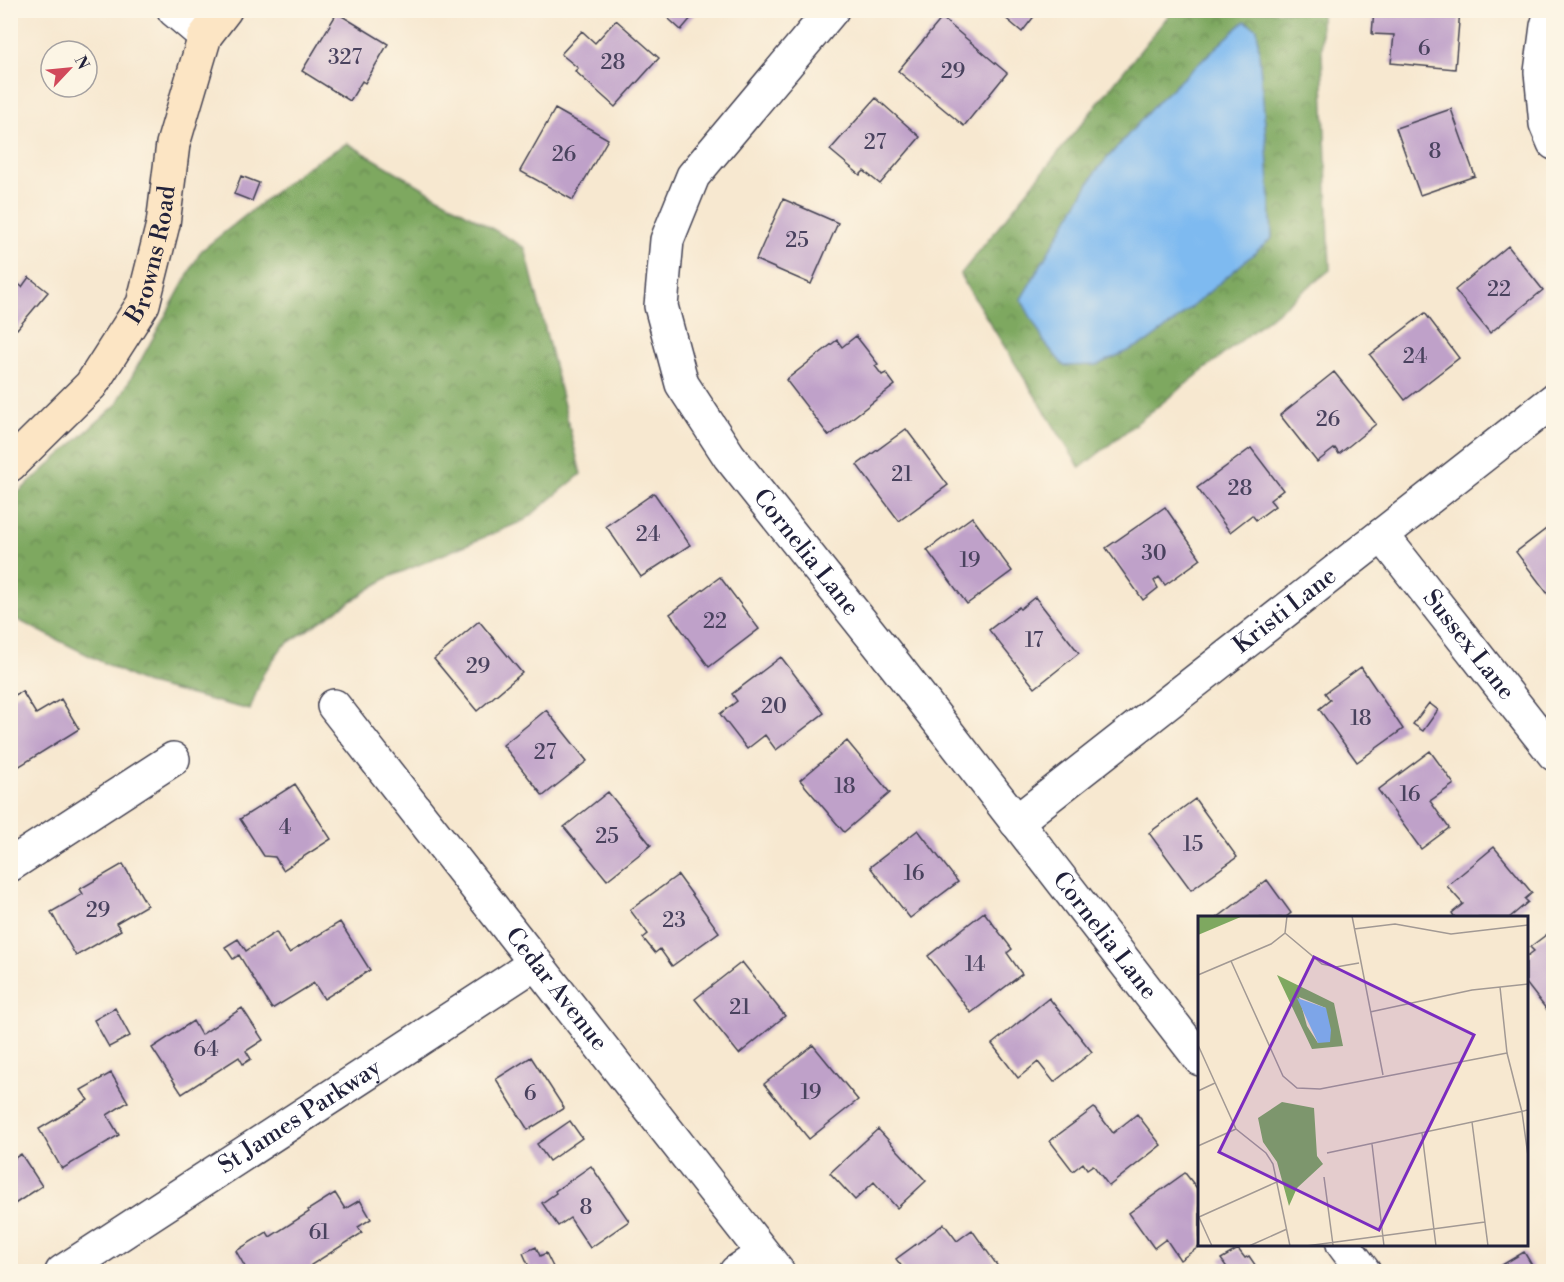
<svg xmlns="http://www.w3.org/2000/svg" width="1564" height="1282" font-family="'Libre Bodoni',serif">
	<defs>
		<pattern id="forest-crowns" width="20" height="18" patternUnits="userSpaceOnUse" patternTransform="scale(1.5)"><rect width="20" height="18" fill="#7ea860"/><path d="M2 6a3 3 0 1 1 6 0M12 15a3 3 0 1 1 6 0" fill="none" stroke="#678850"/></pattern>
	</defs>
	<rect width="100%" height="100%" fill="#fcf5e5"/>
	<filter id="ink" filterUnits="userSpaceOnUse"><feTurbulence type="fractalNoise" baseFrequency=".0167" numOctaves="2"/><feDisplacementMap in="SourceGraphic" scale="12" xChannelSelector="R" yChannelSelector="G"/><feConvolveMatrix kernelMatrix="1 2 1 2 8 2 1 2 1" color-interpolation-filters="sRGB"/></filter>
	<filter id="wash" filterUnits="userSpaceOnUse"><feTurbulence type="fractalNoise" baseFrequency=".008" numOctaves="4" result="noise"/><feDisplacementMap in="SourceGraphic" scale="24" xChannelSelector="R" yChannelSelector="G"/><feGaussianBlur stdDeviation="1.35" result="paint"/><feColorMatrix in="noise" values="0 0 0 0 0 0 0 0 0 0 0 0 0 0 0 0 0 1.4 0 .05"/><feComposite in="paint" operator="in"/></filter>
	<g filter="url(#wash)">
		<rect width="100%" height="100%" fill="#f7e8d0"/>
		<path fill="url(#forest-crowns)" stroke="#50654e" stroke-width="1.5" fill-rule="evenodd" d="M1172,11H1321V26L1330,270L1080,468L960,275ZM1245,21L1257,29L1267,150L1272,238L1174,322L1147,342L1096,171L1159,100Z
			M347,143L525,248L581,474L525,520L385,579L283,646L263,674L250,710L144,683L14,618H11V499L116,405L201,251L305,168Z"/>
		<path fill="#7ebaf0" stroke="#506e96" stroke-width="1.5" d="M1245,21L1257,29L1267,150L1272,238L1174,322L1147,342L1097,365L1064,366L1045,343L1021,299L1096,171L1159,100Z"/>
		<g id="blocks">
			<path fill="#bfa1c9" d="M659,10H698L681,30Z
				M996,10H1039L1022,32Z
				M1374,10H1460L1455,69L1391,63L1394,35L1372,34Z
				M337,13L388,44L365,83L362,81L350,101L302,71Z
				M942,18L1007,73L964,126L898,71Z
				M616,20L659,58L615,107L575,71L578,68L561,54L582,31L595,43Z
				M876,98L920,137L880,184L864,171L860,175L830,150Z
				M555,109L608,139L573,200L520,171Z
				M1451,109L1475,176L1420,195L1396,128Z
				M241,176L259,183L252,201L234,194Z
				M783,199L838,223L811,284L756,260Z
				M1508,246L1543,290L1490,333L1455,290Z
				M29,277L48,292L17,329L10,324V279L12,278L22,287Z
				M1425,313L1459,358L1405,400L1370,355Z
				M856,336L878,364L875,366L882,375L886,373L895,385L829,436L786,380L837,340L842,347Z
				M1334,372L1376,424L1339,454L1335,448L1317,462L1280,415Z
				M906,429L948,485L899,521L857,465Z
				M1251,448L1283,490L1270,500L1275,506L1256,520L1252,515L1230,532L1197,488Z
				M654,493L690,545L641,577L606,526Z
				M1165,507L1201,559L1165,585L1159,577L1154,581L1158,588L1143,600L1106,548Z
				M972,517L1012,571L967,604L927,550Z
				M1554,523V602L1516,552Z
				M720,577L759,629L709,667L670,614Z
				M1035,597L1079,653L1035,688L989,630L1019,607L1020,609Z
				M479,621L522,673L477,711L434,659Z
				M781,657L824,713L776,750L765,735L747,749L720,714L737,701L732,694Z
				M1361,667L1403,729L1357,762L1319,709L1330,700L1325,693Z
				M22,691L36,714L61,699L79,729L10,772V698Z
				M1429,703L1438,710L1423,731L1413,724Z
				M546,710L587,761L543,796L503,745Z
				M847,741L890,793L844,832L800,780Z
				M1430,751L1454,784L1430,801L1449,828L1421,849L1378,790Z
				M295,784L331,839L283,870L275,857L264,856L240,819Z
				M608,792L651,845L607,880L564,827Z
				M1195,799L1237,857L1191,890L1149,833Z
				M918,830L958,882L910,918L870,867Z
				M1494,847L1532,893L1525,899L1528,902L1509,918H1455L1452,913L1463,904L1447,886Z
				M123,864L147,905L116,923L121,930L76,956L51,912L83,894L80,889Z
				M678,875L719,932L672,966L660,949L655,953L643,938L648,934L630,910Z
				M1267,880L1291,913L1285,918H1217Z
				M984,912L1012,949L1007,953L1022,974L971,1013L928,956Z
				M340,922L370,970L324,999L314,983L272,1009L239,955L233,959L225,947L238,939L246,951L276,932L289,953Z
				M1554,929V1019L1526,983V957L1534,951L1530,947Z
				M742,962L785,1016L739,1054L695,999Z
				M1049,998L1092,1052L1054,1082L1038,1062L1018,1078L992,1044Z
				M115,1008L130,1036L109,1047L94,1020Z
				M242,1008L263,1040L246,1051L251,1059L243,1064L239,1057L182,1094L152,1048L193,1021L201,1035Z
				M813,1045L858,1100L809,1139L764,1084Z
				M531,1057L564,1108L528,1130L496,1079Z
				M111,1073L128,1102L107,1115L119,1135L62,1169L39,1129L88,1100L81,1090Z
				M1094,1108L1113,1133L1137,1114L1161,1145L1109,1186L1093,1165L1087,1169L1083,1163L1073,1171L1050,1141Z
				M570,1121L582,1138L549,1161L537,1144Z
				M878,1129L926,1181L897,1208L874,1182L855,1200L830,1173Z
				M21,1154L42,1186L10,1207V1161Z
				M591,1166L629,1221L590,1248L570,1218L558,1226L542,1203L556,1193L555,1191Z
				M1185,1173L1200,1192V1244H1203L1180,1260L1166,1239L1154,1248L1129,1213Z
				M335,1193L345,1209L360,1200L371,1219L358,1227L362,1233L311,1265L313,1269L309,1272H291L289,1269L285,1272H248L236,1251L267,1232L270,1237L309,1212L308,1210Z
				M944,1224L957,1241L972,1230L999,1268L994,1272H906L896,1259Z
				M536,1247L540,1256L546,1253L555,1271L539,1272L538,1268L531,1271L523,1253Z
				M1238,1249L1245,1258L1249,1256L1260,1272H1230L1221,1259Z
				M1524,1252L1536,1272H1490Z
				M1554,1263V1272H1539Z"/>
		</g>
	</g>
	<g filter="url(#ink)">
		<use href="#blocks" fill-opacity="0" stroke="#424051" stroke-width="1.5"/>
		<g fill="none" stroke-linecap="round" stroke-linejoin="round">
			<defs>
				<g id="street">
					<path d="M174,10L205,36"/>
					<path id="s1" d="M832,10L693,176L667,240L661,306L682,384L729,456L896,666L1200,1059"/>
					<path d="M1552,10L1547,26L1541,72L1546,124L1554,143"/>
					<path id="s2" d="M1382,535L1554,754"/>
					<path id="s3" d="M334,706L778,1272"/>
					<path id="s4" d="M1016,822L1554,400"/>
					<path d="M10,865L173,759"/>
					<path d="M1343,1244L1364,1272"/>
					<path id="s5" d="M62,1272L536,963"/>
					<path d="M736,1272L763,1254"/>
				</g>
				<g id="secondary">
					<path id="s6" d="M10,465L91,385L143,304L163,224L173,144L205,36L225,10"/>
				</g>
			</defs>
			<use href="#street" stroke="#424051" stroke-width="36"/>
			<use href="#secondary" stroke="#424051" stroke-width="36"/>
			<use href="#street" stroke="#fff" stroke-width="33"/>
			<use href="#secondary" stroke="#fce5c4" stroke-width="33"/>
		</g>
	</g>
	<g text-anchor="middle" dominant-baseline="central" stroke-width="4.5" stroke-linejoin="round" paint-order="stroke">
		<g font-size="21" fill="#49425e">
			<text x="1424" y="49">6</text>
			<text x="345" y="58">327</text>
			<text x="613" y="63">28</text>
			<text x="953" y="72">29</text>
			<text x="875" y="143">27</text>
			<text x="1435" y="152">8</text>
			<text x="564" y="155">26</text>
			<text x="797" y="241">25</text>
			<text x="1499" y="290">22</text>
			<text x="1415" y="357">24</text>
			<text x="1328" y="420">26</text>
			<text x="902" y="475">21</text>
			<text x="1240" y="489">28</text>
			<text x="648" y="535">24</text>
			<text x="1154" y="554">30</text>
			<text x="970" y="561">19</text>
			<text x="715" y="622">22</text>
			<text x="1034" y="641">17</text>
			<text x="478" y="667">29</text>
			<text x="774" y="707">20</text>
			<text x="1361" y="719">18</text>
			<text x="545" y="753">27</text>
			<text x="845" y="787">18</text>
			<text x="1410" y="795">16</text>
			<text x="285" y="828">4</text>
			<text x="607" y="837">25</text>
			<text x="1193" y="845">15</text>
			<text x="914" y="874">16</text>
			<text x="98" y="911">29</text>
			<text x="674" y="921">23</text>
			<text x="975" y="965">14</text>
			<text x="740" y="1008">21</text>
			<text x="206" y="1050">64</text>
			<text x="811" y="1093">19</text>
			<text x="530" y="1094">6</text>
			<text x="586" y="1208">8</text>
			<text x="319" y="1233">61</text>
		</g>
		<g font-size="24" fill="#22223b" stroke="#fcf5e5">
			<text stroke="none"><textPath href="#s6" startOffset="260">Browns Road</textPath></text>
			<text stroke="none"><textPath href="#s1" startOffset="642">Cornelia Lane</textPath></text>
			<text stroke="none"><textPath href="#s4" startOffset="342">Kristi Lane</textPath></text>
			<text stroke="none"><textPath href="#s2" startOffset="140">Sussex Lane</textPath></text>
			<text stroke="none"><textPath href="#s1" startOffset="1128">Cornelia Lane</textPath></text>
			<text stroke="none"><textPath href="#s3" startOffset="360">Cedar Avenue</textPath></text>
			<text stroke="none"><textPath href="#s5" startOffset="284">St James Parkway</textPath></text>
		</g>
	</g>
	<g transform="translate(1198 916)">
		<rect width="330" height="330" fill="#f7e8d0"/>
		<path d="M0,0H45L0,19ZM79,59L136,87L145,130L114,133ZM101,81L128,92L120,127L109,110ZM84,186L116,192L119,240L125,248L99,272L91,290L79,246L65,226L60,202Z" fill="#7ea860" fill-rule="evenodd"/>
		<path d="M99,82L128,92L133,114L132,126L120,127Z" fill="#7ebaf0"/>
		<path fill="none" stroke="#a29994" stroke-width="1.5" d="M154,0L185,159M156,13L197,8L253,18L330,9M87,17L124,48L138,51L161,47M33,45L85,160L99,172L122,173L309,137M0,59L73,28L87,17L89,0M302,71L309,137L324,196L330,240M172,96L274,74L330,68M0,129L38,213L68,237L75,248L92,330M0,175L17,167M274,206L290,330M224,217L238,330M174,228L186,330M0,230L38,213M129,237L330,194M126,261L135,329M0,299L14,330M1,301L81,265M51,330L89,313M108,330L287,306"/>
		<path fill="#7b2cbf" fill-opacity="0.15" stroke="#7b2cbf" stroke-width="3" d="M116,41L276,119L181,314L21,236Z"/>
		<rect width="330" height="330" fill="none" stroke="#22223b" stroke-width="3"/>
	</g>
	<rect width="1564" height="1282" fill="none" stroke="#fcf5e5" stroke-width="36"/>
	<g transform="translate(69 69) rotate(64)"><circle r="28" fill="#fcf5e5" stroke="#a5a1a1" stroke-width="1.5"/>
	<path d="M0-4.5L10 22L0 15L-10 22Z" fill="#d1495b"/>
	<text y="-9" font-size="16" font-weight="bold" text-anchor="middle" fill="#22223b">N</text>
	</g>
</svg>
